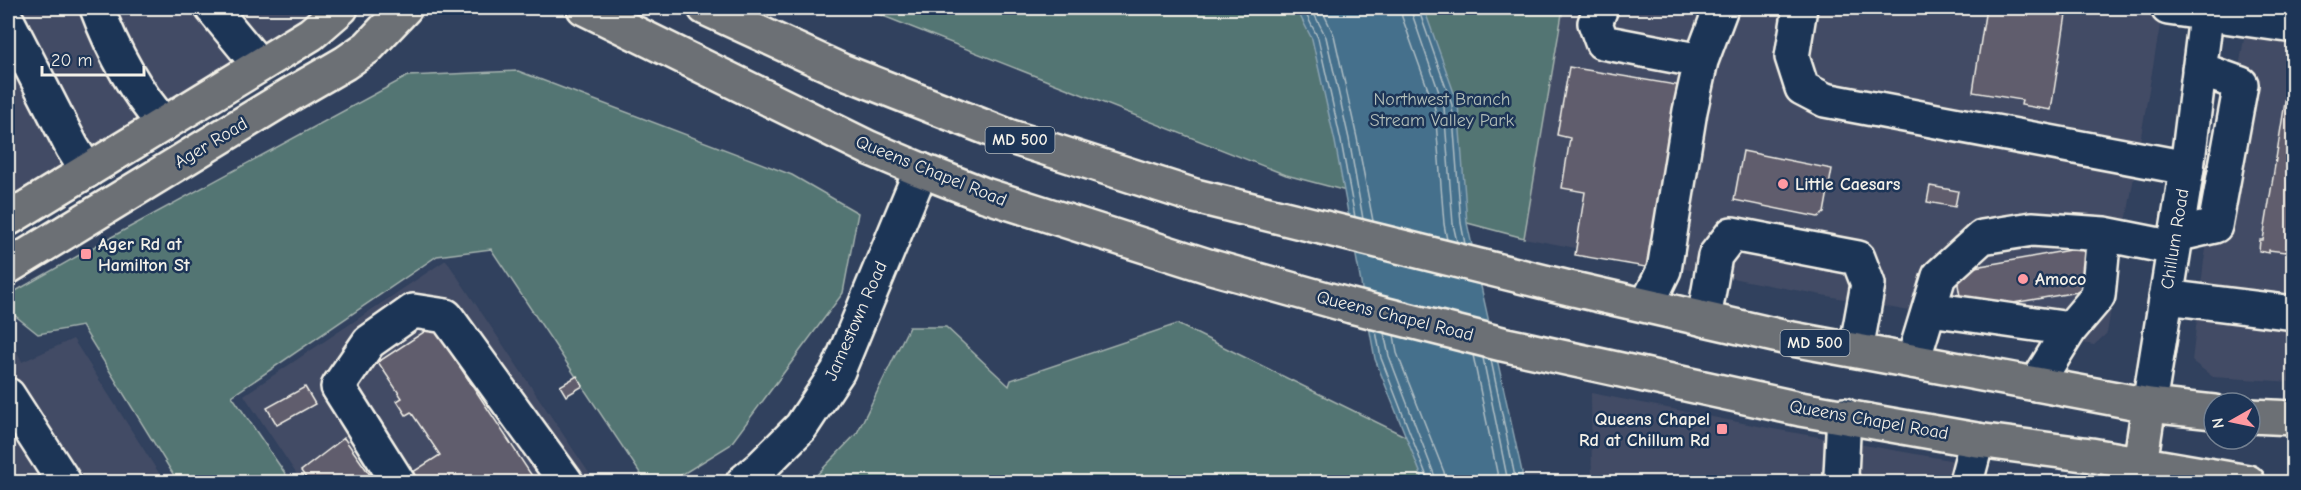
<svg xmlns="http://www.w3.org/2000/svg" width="2301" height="490" font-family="'Comic Neue',sans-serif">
	<rect width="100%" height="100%" fill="#31415e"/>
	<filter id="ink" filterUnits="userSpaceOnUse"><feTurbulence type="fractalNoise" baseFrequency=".0167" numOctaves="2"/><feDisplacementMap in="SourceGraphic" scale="12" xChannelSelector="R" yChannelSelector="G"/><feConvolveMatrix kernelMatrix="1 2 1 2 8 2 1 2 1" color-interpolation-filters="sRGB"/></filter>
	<g filter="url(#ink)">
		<path fill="#434c65" d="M8,8H320L310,18L8,203Z
			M1563,8H2163L2107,333L2094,345L1768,285L1524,238Z
			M2245,34L2293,40V382L2213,377L2192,361L2204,261Z
			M446,260L595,482H302L244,395Z
			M8,333L22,362L73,339L160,475L150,482H8Z
			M1591,393L1773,429L1955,461L2009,482H1592Z"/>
		<path fill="#537473" stroke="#a4b2ae" stroke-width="1.5" d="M863,8H1563L1524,238L1286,175Z
			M518,71L792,175L858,213L843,293L730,445L670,482H646L491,249L437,256L232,396L291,482H178L82,326L38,334L8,310L12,293L106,240L408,76Z
			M1177,324L1488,477L1495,482H810L857,433L909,327H946L1009,386L1011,380Z"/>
		<path fill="#446f8c" stroke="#8aa3b1" stroke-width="1.5" d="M1296,8H1422L1427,17L1458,104L1467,223L1522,472V482H1424L1375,359L1335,142L1312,39Z"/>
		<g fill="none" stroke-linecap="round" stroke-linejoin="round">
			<path stroke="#aebdc3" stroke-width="1.5" d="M1303,8L1318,38L1341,141L1355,217
				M1311,8L1326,37L1349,139L1363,219
				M1321,8L1334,35L1357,138L1373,221
				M1401,8L1402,17L1435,109L1444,224L1447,240
				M1410,8L1444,107L1453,224L1457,242
				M1418,8L1452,105L1461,223L1465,244
				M1376,331L1381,358L1429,482
				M1384,333L1389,356L1437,482
				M1394,335L1397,353L1444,472L1446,482
				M1473,355L1499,482
				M1483,358L1508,482
				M1491,360L1516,482"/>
		</g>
		<path fill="#615d6d" stroke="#f4f1e8" stroke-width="1.5" d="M1986,8H2067L2051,110L2021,105L2022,100L1973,92Z
			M2291,65H2294V253L2269,250V253L2259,251L2260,240H2263Z
			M1569,67L1682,86L1651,268L1575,255L1585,192L1562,188L1570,138L1557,135Z
			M1743,151L1832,169L1824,213L1818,217L1734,200Z
			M1930,186L1958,191L1955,207L1927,202Z
			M2081,248L2085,250L2091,286L2089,290L1966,311L1962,308L1956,273L1958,270Z
			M433,326L536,482H419L413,472L440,455L411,412L406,415L397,401L402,398L378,362Z
			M577,376L583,386L566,396L560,386Z
			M305,387L315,404L277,425L267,408Z
			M344,438L375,482H309L301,471Z"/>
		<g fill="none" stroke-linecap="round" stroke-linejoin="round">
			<defs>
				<path id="minor" d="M97,8C113,51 133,89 164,124
					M212,8L259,65
					M1601,8L1595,23L1602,42L1701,61
					M1800,8L1792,57L1802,88L1825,100L2187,168
					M2168,8L2294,26
					M8,22L72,147L87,171
					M2176,235L2215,226L2241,84L2199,69
					M2166,297L2294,313
					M1647,305L1664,270L1690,111L1701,61L1721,8
					M1930,309L2070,329
					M1704,319L1715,256L1732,234L1858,258L1868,284L1856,350
					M1913,361L1939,276L1982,237L2032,229L2104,234L2174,248
					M2036,384L2070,329L2098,296L2104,234
					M8,395L64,482
					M2149,405L2187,168L2207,8
					M398,482L338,387L369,342L413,311L446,316L566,482
					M743,482L761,467L801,427L838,371L921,170
					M1843,482L1841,475L1844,415
					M1966,482L1977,440"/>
				<path id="major" d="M584,8L869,148L921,170L985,195L1208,266L1351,306L1502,344L1800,409L1977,440L2091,455L2248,482
					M705,8L842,71L1008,136L1195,196L1569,288L1787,338L2149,405L2214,412
					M8,219L311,34L341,8
					M8,267L288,96L345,63L368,47L405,8
					M2250,416L2294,418
					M2127,482L2140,464L2149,405"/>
			</defs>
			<use href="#minor" stroke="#f4f1e8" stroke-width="38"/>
			<use href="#major" stroke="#f4f1e8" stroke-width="38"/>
			<use href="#minor" stroke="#1d3557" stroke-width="33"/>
			<use href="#major" stroke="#6c6f75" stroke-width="33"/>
		</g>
	</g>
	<g fill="#ff9aa2" stroke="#1d3557" stroke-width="2">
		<circle cx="1783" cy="184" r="6"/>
		<rect x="80" y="248" width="12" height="12" rx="3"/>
		<circle cx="2023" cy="279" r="6"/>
		<rect x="1716" y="423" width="12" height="12" rx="3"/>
	</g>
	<g text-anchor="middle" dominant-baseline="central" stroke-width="5" stroke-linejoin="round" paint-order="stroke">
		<g fill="#1d3557" stroke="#b4b9bc" stroke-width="1.5">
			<rect x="985.5" y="127" width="69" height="26" rx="4.5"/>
			<rect x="1780.5" y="330" width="69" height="26" rx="4.5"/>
		</g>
		<g font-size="16" font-weight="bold" fill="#f4f1e8">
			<text x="1020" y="140">MD 500</text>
			<text x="1815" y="343">MD 500</text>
		</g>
		<g font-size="18" fill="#b4bfb9" stroke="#1d3557">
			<text x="1442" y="99">Northwest Branch<tspan x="1442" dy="21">Stream Valley Park</tspan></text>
		</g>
		<g font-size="18" fill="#f4f1e8" stroke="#1d3557">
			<text transform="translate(211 143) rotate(-31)">Ager Road</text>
			<text transform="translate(931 171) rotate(22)">Queens Chapel Road</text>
			<text transform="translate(2175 239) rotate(-81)">Chillum Road</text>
			<text transform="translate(1395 316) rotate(14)">Queens Chapel Road</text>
			<text transform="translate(856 321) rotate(-66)">Jamestown Road</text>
			<text transform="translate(1869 420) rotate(10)">Queens Chapel Road</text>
		</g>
		<g font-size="18" font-weight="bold" fill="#f4f1e8" stroke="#1d3557" text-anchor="start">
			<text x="1795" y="184">Little Caesars</text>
			<text x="98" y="244">Ager Rd at<tspan x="98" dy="21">Hamilton St</tspan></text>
			<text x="2035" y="279">Amoco</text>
			<text x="1710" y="419" text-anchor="end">Queens Chapel<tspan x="1710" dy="21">Rd at Chillum Rd</tspan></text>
		</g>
	</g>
	<rect width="2301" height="490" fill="none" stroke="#1d3557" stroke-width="30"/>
	<rect x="15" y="15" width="2271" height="460" fill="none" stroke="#f4f1e8" stroke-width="2" filter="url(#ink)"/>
	<g transform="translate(2232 421) rotate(261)"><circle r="28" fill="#1d3557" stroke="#738091" stroke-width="1.5"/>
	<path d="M0-4.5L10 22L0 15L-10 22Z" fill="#ff9aa2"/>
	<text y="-9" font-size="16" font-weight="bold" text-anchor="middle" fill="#f4f1e8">N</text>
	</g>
	<path d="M42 66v9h102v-9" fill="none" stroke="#f4f1e8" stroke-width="3"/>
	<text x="51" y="66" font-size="18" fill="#f4f1e8" stroke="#1d3557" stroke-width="4.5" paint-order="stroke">20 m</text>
</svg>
